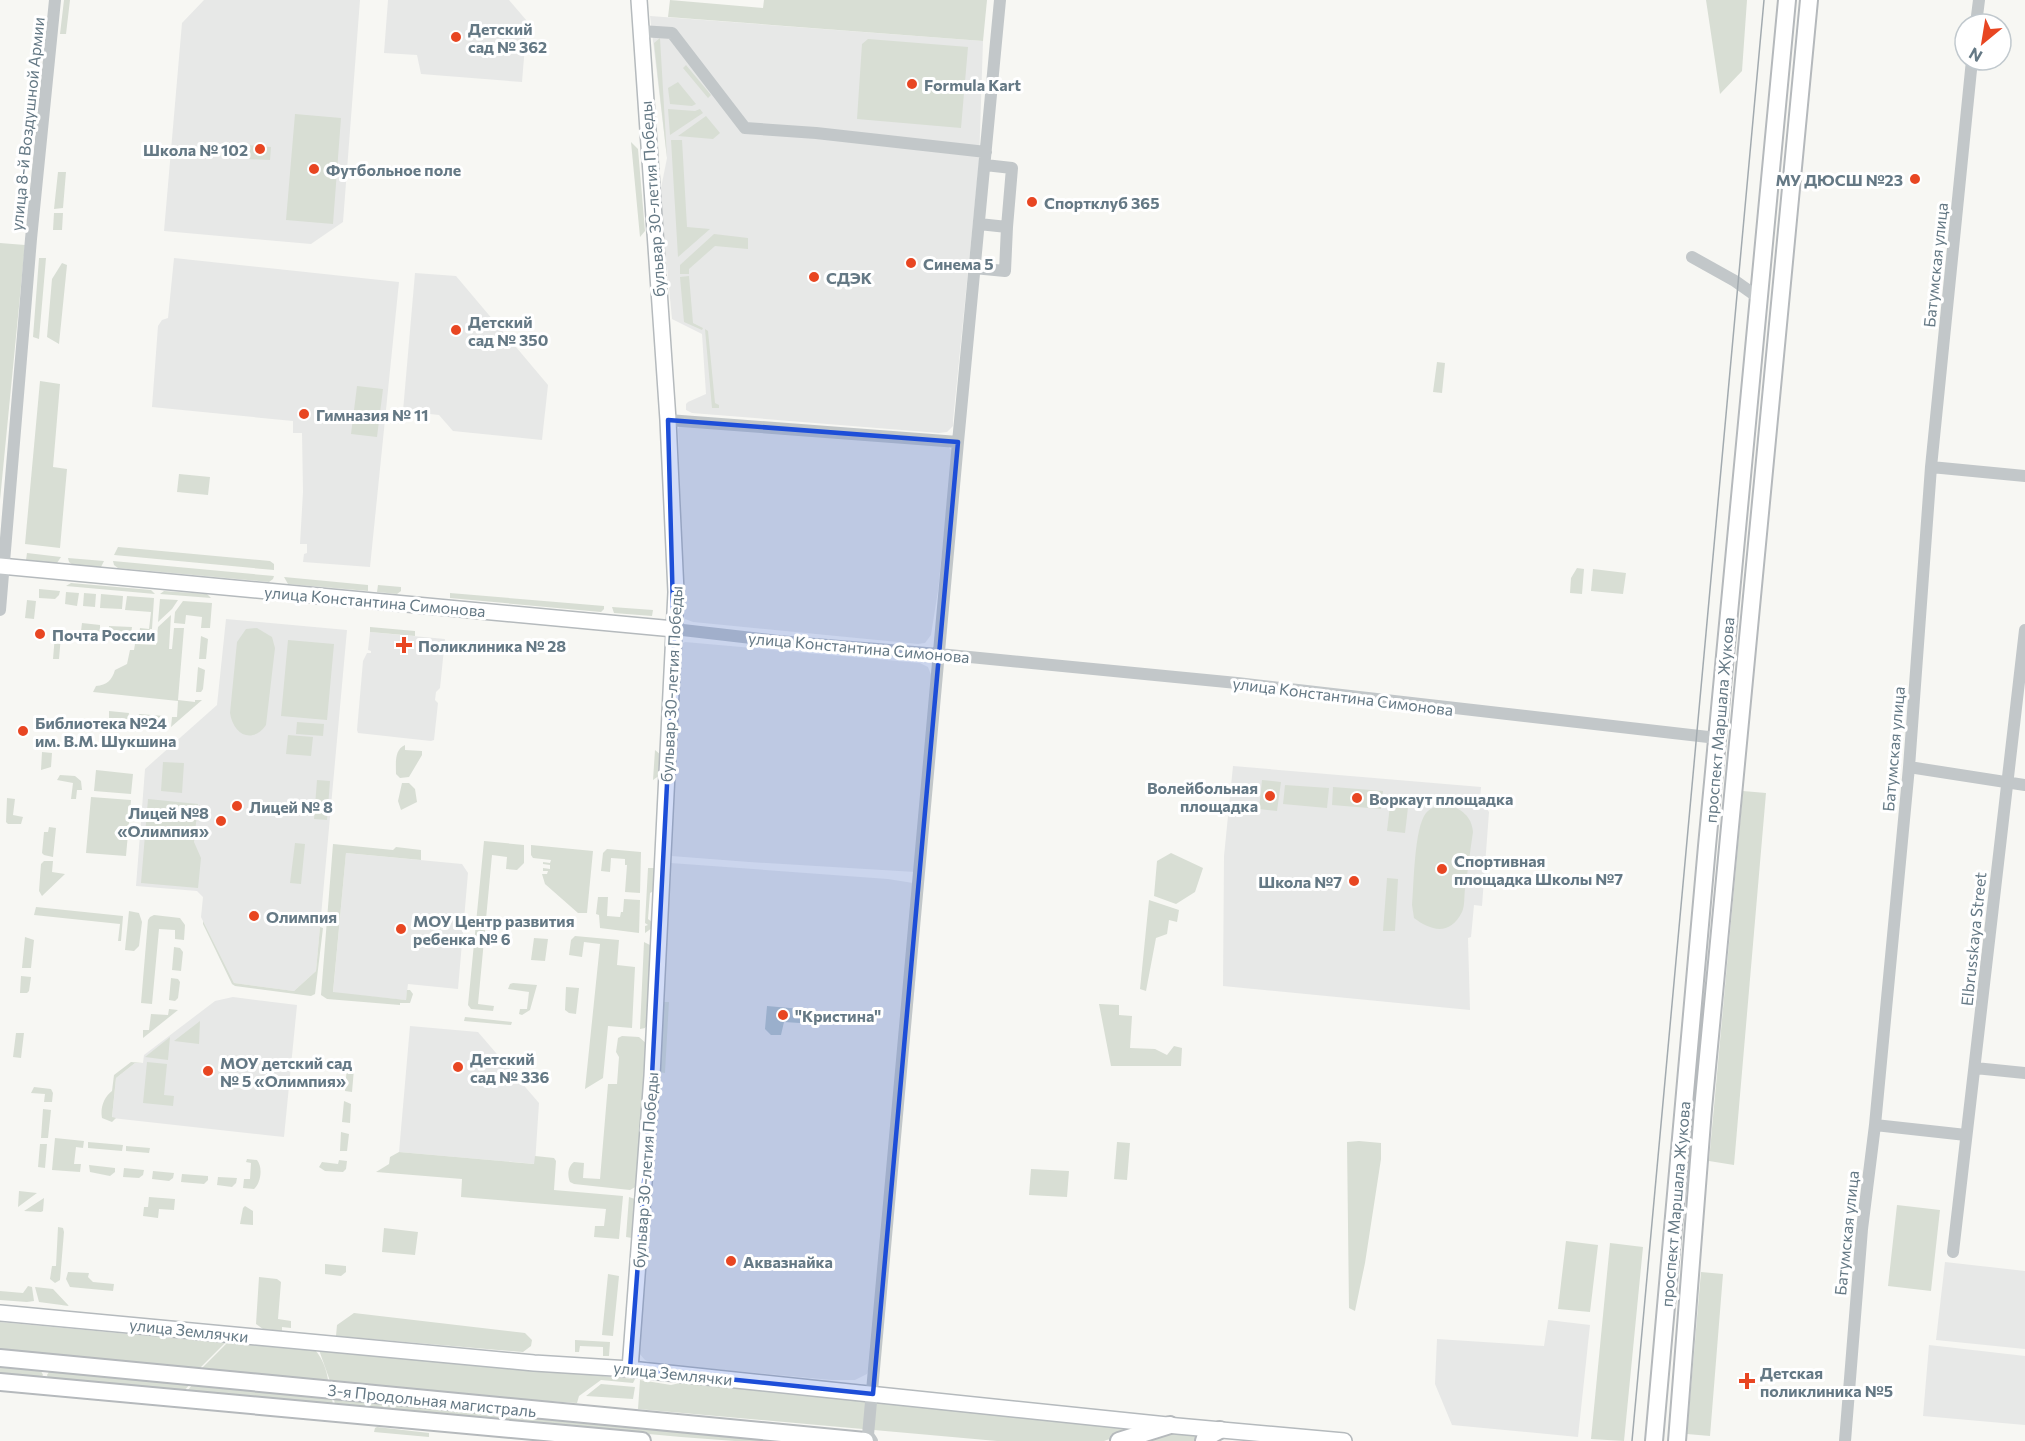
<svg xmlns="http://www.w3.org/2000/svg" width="2025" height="1441" font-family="Commissioner,sans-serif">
	<rect width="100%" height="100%" fill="#f7f7f3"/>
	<path fill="#e7e8e7" d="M204,0H360L343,222L311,244L164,231L182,23Z
		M388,0H509L527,21L522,82L421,74L417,55L384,53Z
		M650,16L983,41L979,162L953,421V426L947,432L939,433L692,413L686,410V404L688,402L706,394L702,334L672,319L660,193L667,158Z
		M174,258L399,282L370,567L303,562L304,554L307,553V544H300L303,492L302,433H293V421L152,407L158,326L162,320L168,318Z
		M415,273L456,276L548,385L542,440L453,431L439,415L403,411Z
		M680,426L946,444L952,451V455L938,591L931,635L925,643L918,644L693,622L685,619L682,610L683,594L678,429Z
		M226,619L347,630L316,971L294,991L234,983L201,917L203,897L197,891L136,886L145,769L217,705Z
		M370,632L445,639L440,688L436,692L435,700L438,703L434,740L431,741L358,733L357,730L363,661L367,653H371V651L368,650Z
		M685,642L920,663L928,667L932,677L915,872L749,862L671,856L669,854L680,645Z
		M1233,766L1481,787L1480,799L1489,812L1482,906L1474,905L1471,937L1468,938L1470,1010L1223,986L1224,856Z
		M346,853L462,864L468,873L458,989L408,984L406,1000L333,993Z
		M671,863L888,879L913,883L871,1364L867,1374L855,1380H831L651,1363L645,1360L638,1352L651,1203L659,1082L669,865Z
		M233,997L297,1005L284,1137L112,1118L116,1078L135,1063H143L144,1055L215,1001Z
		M410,1026L478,1032L539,1103L535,1164L399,1152Z
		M1945,1262L2025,1271V1349L1936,1340Z
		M1548,1320L1590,1325L1578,1437L1452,1425L1435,1384L1437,1339L1544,1346Z
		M1929,1345L2025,1356V1425L1923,1416Z"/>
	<path fill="#d8ded4" d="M64,0H70L66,34H60Z
		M670,0L763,8L764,0H987L983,41L668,17Z
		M1706,0H1747L1742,71L1720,94Z
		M660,38L667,158L654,43Z
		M868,39L968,47L961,128L857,119L862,44Z
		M686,65L711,95L708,98L683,68Z
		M678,82L696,104L692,106L670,104L668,88Z
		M668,109L695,111L700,109L703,113L670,135Z
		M295,114L341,118L333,224L286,220Z
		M706,116L720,133L713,139L678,136Z
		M671,140H682L687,227L710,229L678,257Z
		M631,142L638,149L645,231L640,237Z
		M247,145L271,147L270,160L246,159Z
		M58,172H66L63,208L54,209Z
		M54,213H63L62,230H53Z
		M714,234L748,238V249L715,246L689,269V274H680V265Z
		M0,243L25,245L0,500Z
		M39,258H46L39,339L33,337Z
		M62,263L67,265L59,344L47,337L52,279Z
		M689,276L693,323L703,328L702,330L684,322L680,277Z
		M705,329L708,331L715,403L719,405V408H712Z
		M1437,362L1445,363L1442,393L1433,392Z
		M40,381L60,384L53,467L67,469L60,548L25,544Z
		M357,386L383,389L377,437L351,434Z
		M179,474L210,477L208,495L177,492Z
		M118,547L270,561L274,564V570L114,555Z
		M27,553L61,557L57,563L26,560Z
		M68,558L104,561L101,567L73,565L69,562Z
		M113,561L274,576L273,579L269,582L118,568L114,565Z
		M1577,568L1584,569L1582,594L1570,593L1571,578Z
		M1593,569L1626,573L1623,594L1591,591Z
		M284,577L368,585V591L288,584Z
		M71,583L151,590L155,594L66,586Z
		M378,585L401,587V591L397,594L377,592Z
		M39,589L60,591L59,595L55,599L39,598Z
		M164,591L207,594L211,598L160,594Z
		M66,592L79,593L77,606L65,604Z
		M84,593L96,594L95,607L83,606Z
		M450,593L604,606V609L601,612L450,598Z
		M101,594L123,596L122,609L100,608Z
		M127,596L154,598L152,629H150L147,637L139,636L140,628L149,629L151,612L125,610Z
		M160,599L178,600L172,609L158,622Z
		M27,600L36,601L34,619L25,618Z
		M183,601L212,603L210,628H201L202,617L186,615L185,624L174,623L175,612Z
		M612,607L653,610L652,616L614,613Z
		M171,615L169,649H172L174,628H184L178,700L195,702V700H202L171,727L172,717H177L178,701L93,692L96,686C107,685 112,680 115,670L127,664L130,650H134L135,644L156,645L158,627Z
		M82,623L100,625V632L81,631Z
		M109,626L132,627L131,635L109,633Z
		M370,627L415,631V636L370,632Z
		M257,628L272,637L275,648L266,725C252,745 233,734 230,713L237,642L246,629Z
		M55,635L61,636L59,659H53Z
		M201,636L208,639L206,659H199Z
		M288,640L334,644L327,720L281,716Z
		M198,667L205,670L203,689L201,692H196Z
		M109,711L129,713L128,719L113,718L112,721L109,718Z
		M139,714L164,716L163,723L138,721Z
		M297,722L324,724L323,736L296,734Z
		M288,735L313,737L311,756L286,754Z
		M405,745V750L422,751V755L409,777L400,778L396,774C396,763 394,750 405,745Z
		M655,750L661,755L660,775L653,780Z
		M42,752L52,753L51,767L41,770Z
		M163,762L184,763L182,793L161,791Z
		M96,770L133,774L131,794L94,791Z
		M60,775L75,776L81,781L82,790H77L76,799H71L73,783L57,780Z
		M317,780L330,781L327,820L314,819Z
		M1262,780L1281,782L1277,811L1259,809Z
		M402,783H409L415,789L417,802L401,810L398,801Z
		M1285,785L1329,788L1327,808L1283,804Z
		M1333,787L1383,791L1381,809L1332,805Z
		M1743,791L1766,793L1734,1165L1709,1161Z
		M91,797L131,800L126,856L86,853Z
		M1391,797L1409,799L1405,833L1387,831Z
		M7,798L15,799L13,815L23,817L21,824H8L6,822Z
		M148,799L198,804L194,842L201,858L198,888L141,883Z
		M1447,804C1461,809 1472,816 1473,832C1470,851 1468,870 1465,889C1464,896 1465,906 1462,912C1450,936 1431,931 1414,918L1412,905C1414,885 1414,828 1426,813C1431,807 1439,806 1447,804Z
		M49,827L56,828L53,857L44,855L42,853L44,832H48Z
		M484,841L524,845V863L517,870L506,869L507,857L492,855L478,1004L494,1006L493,1011L471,1009L468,1005Z
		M295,843L305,844L301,884L290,883Z
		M333,844L393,850L396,847L421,850V860L346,853L333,992L406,1000L407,990H410L413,994L410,1003H400V1005L327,999L321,995Z
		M531,845L593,851L587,913H578L545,884L542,874H547L548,871H543V868L550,869V865L543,864V862L550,863L551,860L533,858L531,855Z
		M607,849L641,852L640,893L625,892L627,865H625V859L611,858L610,872L601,871L603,853Z
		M1171,853L1203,868L1195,892L1176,904L1154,896L1157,861Z
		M44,861H53L52,872L65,874L42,896L39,891L41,864Z
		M648,868H655L654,891L650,893L648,919L652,922V928L645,933V926L648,925L645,923Z
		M1387,878L1398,879L1395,931H1383Z
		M598,897H608L607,916L620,917L621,912H623L624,899L640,900L639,933L600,928L599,915L596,914Z
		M1149,900L1179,910L1177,922L1169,920L1167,934L1156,938L1146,991L1140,989Z
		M36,907L123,916L121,941H118L120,924L34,915Z
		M129,911L139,913L142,922L139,946L134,951L125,950Z
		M154,915L180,918L185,925L184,940L175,939V930L159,929L152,1004L141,1003L148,920L150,917Z
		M203,921L234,983L294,991L316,971L320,927L323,928L315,994L311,996L235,986L232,984L203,924Z
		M575,936L619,940L617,965L635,967L632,1028L608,1026L603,1078L585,1089L600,944L584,942L582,957L569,955L571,940Z
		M25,937L34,940L31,968H22Z
		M534,938L548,939L545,961L531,960Z
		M644,942L650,945L651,949L648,1023L645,1028L640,1029Z
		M174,947L180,948L183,952L181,971L172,970Z
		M21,976L31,977L29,991L27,993H20Z
		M171,978L178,979L180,982L178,998L175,1001L169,1000Z
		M513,983L537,985L530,1010L522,1015L519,1014L520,1009H527L529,992L508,989L510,984Z
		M566,987L579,988L576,1014L569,1013L565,1010Z
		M663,1002H669L665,1073L659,1072Z
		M1099,1004L1119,1005V1015L1132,1016L1130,1048L1155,1049L1167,1055L1174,1046L1182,1048L1181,1066H1111Z
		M169,1009L178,1010L143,1038V1030H149L151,1014L168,1015Z
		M465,1017L512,1022L511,1025L464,1021Z
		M200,1021L199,1044L174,1041Z
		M16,1033H24L21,1058L13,1057Z
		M622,1036L639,1037L647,1044L637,1186L630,1190L574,1184L570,1182C567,1175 568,1166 574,1162L584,1163L583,1178L600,1179L608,1084H617L619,1057L616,1052L618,1038Z
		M170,1037L168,1060L145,1057Z
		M131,1062L143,1063H135L116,1078L112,1117L116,1118L112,1122L102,1118C100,1108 104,1097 112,1091L114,1075Z
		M147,1062L167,1064L164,1095L174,1096L173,1106L143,1103Z
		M347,1066L352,1067L354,1069L352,1092L345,1091Z
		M34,1087L51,1089L53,1093L52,1102H44L45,1094L31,1093Z
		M344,1101L351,1104L350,1123L342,1122Z
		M43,1109L51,1110L48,1138H41Z
		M341,1132L349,1134L347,1151H340Z
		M55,1138L84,1141L83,1148L76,1147L74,1164H81L80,1172L52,1170Z
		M1359,1141L1381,1143V1159L1365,1263L1355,1311L1349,1308L1347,1142Z
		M88,1142L123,1145L122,1151L88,1148Z
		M1117,1142L1130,1143L1127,1180L1114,1179Z
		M40,1144H47L45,1168L38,1167Z
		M126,1146L150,1148L149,1153L126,1151Z
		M399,1152L534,1164L535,1156L554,1158L556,1161L554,1190L623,1196L619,1239L594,1237L595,1226H604L606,1209L461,1197L462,1179L376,1172L389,1164L390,1157Z
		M247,1159L257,1160C263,1167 261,1183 254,1189L243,1188L244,1179H250L251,1163L246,1162Z
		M339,1160L347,1161L346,1169L343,1172L325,1171L319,1167L322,1162L338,1164Z
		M89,1165L115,1168V1172L110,1176L90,1172Z
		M124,1168L144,1170L143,1175L139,1178L123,1177Z
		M1031,1169L1069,1171L1067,1197L1029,1195Z
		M153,1171L174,1173L173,1178L169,1181L152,1179Z
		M182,1174L208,1176V1180L204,1184L181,1182Z
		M218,1177L237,1178L236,1183L232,1187L217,1185Z
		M19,1191L37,1193L18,1207Z
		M149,1197L175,1199L174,1210L159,1209L158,1218L143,1216L144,1207H148Z
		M629,1197L635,1199V1202L632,1238L626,1237Z
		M44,1198L43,1211L41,1212L24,1211Z
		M1897,1205L1940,1210L1931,1291L1888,1286Z
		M245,1206L253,1211V1225L240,1224L243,1208Z
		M58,1227L63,1228L64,1232L60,1280L55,1283L50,1279L52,1266H56Z
		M384,1228L418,1232L415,1255L382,1252Z
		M1566,1241L1598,1245L1590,1312L1558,1309Z
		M1610,1243L1643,1247L1624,1441L1591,1439Z
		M325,1264L346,1266V1272L341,1276L325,1274Z
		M68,1272L89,1273L88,1277L93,1282L114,1284L113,1291L70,1287L66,1279Z
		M1701,1272L1723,1274L1710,1436L1687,1434Z
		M608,1274L619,1276L613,1336L602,1335Z
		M259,1277L277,1279L281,1282L278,1319L291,1321V1328L282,1327V1331L263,1329L256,1324Z
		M28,1286L32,1287L34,1301L27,1302L0,1300V1291L23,1293Z
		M35,1287L53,1289L69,1306L39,1302Z
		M354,1313L525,1333L532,1340L531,1346L523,1352L336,1336L337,1325Z
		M0,1322L225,1343L199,1369L0,1350Z
		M575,1340L610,1342L609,1356H603V1347L580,1346L579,1352H575Z
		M228,1342L315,1350C322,1357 327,1371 328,1380L200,1370Z
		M319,1350L635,1379L633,1383L601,1380L579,1396L577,1403L517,1399L330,1381Z
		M0,1367L41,1371L43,1375L41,1378L0,1374Z
		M49,1372L191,1383L184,1391L48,1378L47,1375Z
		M640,1380L671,1385L680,1383L1131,1427L1130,1432L1104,1441H997L638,1409Z
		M193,1384L332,1398L333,1406L187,1391Z
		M601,1384L635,1387L633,1399L586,1396Z
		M334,1399L718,1433L776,1441H735L681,1437L335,1405Z
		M377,1427L429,1433V1437L374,1432L375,1428Z
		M1174,1430L1206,1433L1198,1441H1135Z"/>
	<path fill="#b9c7ca" d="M767,1006L801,1009L800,1023L784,1022L781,1035H771L765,1029Z"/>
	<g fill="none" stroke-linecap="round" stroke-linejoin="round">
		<defs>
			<path id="major" d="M0,566L674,629
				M0,1313L534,1363L630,1369L1177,1426L1344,1441
				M630,1369L652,1076L676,592L668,420L639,0"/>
			<path id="highway" d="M0,1358L865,1441
				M0,1382L642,1441
				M1119,1441L1170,1425
				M1204,1441L1205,1438L1220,1430
				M1654,1441L1707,846L1787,0
				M1677,1441L1703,1109L1809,0"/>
		</defs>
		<use href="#major" stroke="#b5babd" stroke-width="18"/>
		<use href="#highway" stroke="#b5b9bc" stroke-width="20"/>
		<path stroke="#c2c7c9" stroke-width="12" d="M1976,24L1979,0
			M641,31L672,33L745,128L816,133L986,152
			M979,224L1007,227L1012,168L985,165
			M1692,257L1735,281L1759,298
			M974,268L1005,271L1007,227
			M668,420L958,442
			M1931,467L2025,476
			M0,610L31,239L55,0
			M674,629L778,641L939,654L1237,683L1717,738
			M1909,767L2025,785
			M1975,1068L2025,1073
			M1875,1125L1966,1135
			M1953,1252L2025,630
			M872,1441L868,1435L958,442L1000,0
			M1845,1441L1862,1229L1875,1125L1909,767L1931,467L1972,60"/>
		<use href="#major" stroke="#fff" stroke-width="15"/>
		<use href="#highway" stroke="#fff" stroke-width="16"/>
		<path stroke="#a2aaaf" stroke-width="1.5" d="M1632,1441L1764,0"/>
	</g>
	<path fill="#1d4ed8" fill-opacity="0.2" stroke="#1d4ed8" stroke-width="4.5" stroke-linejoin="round" d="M668,420L958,442L873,1394L630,1369L652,1076L674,648Z"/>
	<g fill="#e84622" stroke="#fff" stroke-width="2">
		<circle cx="456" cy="37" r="6"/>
		<circle cx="912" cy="84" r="6"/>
		<circle cx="260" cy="149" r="6"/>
		<circle cx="314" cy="169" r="6"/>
		<circle cx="1915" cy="179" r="6"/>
		<circle cx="1032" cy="202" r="6"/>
		<circle cx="911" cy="263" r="6"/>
		<circle cx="814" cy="277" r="6"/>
		<circle cx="456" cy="330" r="6"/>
		<circle cx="304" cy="414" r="6"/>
		<circle cx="40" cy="634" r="6"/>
		<path d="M401 636h6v6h6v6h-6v6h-6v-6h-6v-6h6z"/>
		<circle cx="23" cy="731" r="6"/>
		<circle cx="1270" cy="796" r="6"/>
		<circle cx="1357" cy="798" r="6"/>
		<circle cx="237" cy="806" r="6"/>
		<circle cx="221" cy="821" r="6"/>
		<circle cx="1442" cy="869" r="6"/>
		<circle cx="1354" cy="881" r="6"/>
		<circle cx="254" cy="916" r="6"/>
		<circle cx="401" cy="929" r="6"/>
		<circle cx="783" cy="1015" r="6"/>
		<circle cx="458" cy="1067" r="6"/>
		<circle cx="208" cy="1071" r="6"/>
		<circle cx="731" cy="1261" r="6"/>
		<path d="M1744 1372h6v6h6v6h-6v6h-6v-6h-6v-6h6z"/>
	</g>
	<g text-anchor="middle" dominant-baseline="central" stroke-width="6" stroke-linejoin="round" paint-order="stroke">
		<g font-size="16" font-weight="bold" fill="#657985" stroke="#fff" text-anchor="start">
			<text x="468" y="28">Детский<tspan x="468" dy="18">сад № 362</tspan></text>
			<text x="924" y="84">Formula Kart</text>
			<text x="248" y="149" text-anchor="end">Школа № 102</text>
			<text x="326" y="169">Футбольное поле</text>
			<text x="1903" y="179" text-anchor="end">МУ ДЮСШ №23</text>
			<text x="1044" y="202">Спортклуб 365</text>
			<text x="923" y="263">Синема 5</text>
			<text x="826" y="277">СДЭК</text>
			<text x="468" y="321">Детский<tspan x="468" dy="18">сад № 350</tspan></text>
			<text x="316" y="414">Гимназия № 11</text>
			<text x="52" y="634">Почта России</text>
			<text x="418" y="645">Поликлиника № 28</text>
			<text x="35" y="722">Библиотека №24<tspan x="35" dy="18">им. В.М. Шукшина</tspan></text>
			<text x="1258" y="787" text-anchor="end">Волейбольная<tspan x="1258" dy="18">площадка</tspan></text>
			<text x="1369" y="798">Воркаут площадка</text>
			<text x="249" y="806">Лицей № 8</text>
			<text x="209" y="812" text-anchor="end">Лицей №8<tspan x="209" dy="18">«Олимпия»</tspan></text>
			<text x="1454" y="860">Спортивная<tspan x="1454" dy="18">площадка Школы №7</tspan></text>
			<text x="1342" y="881" text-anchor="end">Школа №7</text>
			<text x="266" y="916">Олимпия</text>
			<text x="413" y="920">МОУ Центр развития<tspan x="413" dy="18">ребенка № 6</tspan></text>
			<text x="795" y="1015">"Кристина"</text>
			<text x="470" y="1058">Детский<tspan x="470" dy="18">сад № 336</tspan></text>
			<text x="220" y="1062">МОУ детский сад<tspan x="220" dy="18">№ 5 «Олимпия»</tspan></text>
			<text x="743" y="1261">Аквазнайка</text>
			<text x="1760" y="1372">Детская<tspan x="1760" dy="18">поликлиника №5</tspan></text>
		</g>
		<g font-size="16" fill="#657985" stroke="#fff">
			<text transform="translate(27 124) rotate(-84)">улица 8-й Воздушной Армии</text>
			<text transform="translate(652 199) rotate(-94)">бульвар 30-летия Победы</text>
			<text transform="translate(1935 265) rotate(-84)">Батумская улица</text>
			<text transform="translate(375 601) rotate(5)">улица Константина Симонова</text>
			<text transform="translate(859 647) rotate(5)">улица Константина Симонова</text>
			<text transform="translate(671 684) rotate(-87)">бульвар 30-летия Победы</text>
			<text transform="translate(1343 696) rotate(7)">улица Константина Симонова</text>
			<text transform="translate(1719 720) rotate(-85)">проспект Маршала Жукова</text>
			<text transform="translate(1893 749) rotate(-85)">Батумская улица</text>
			<text transform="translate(1973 939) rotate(-84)">Elbrusskaya Street</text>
			<text transform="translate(645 1170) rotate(-86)">бульвар 30-летия Победы</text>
			<text transform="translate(1675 1204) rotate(-85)">проспект Маршала Жукова</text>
			<text transform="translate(1846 1233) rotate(-84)">Батумская улица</text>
			<text transform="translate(189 1330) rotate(6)">улица Землячки</text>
			<text transform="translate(673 1373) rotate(6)">улица Землячки</text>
			<text transform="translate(432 1400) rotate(6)">3-я Продольная магистраль</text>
		</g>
	</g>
	<g transform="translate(1983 42) rotate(210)"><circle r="28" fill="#ffffff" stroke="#c1c9ce" stroke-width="1.5"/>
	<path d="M0-4.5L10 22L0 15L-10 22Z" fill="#e84622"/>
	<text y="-9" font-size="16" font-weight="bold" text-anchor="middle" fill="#657985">N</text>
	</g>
</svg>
